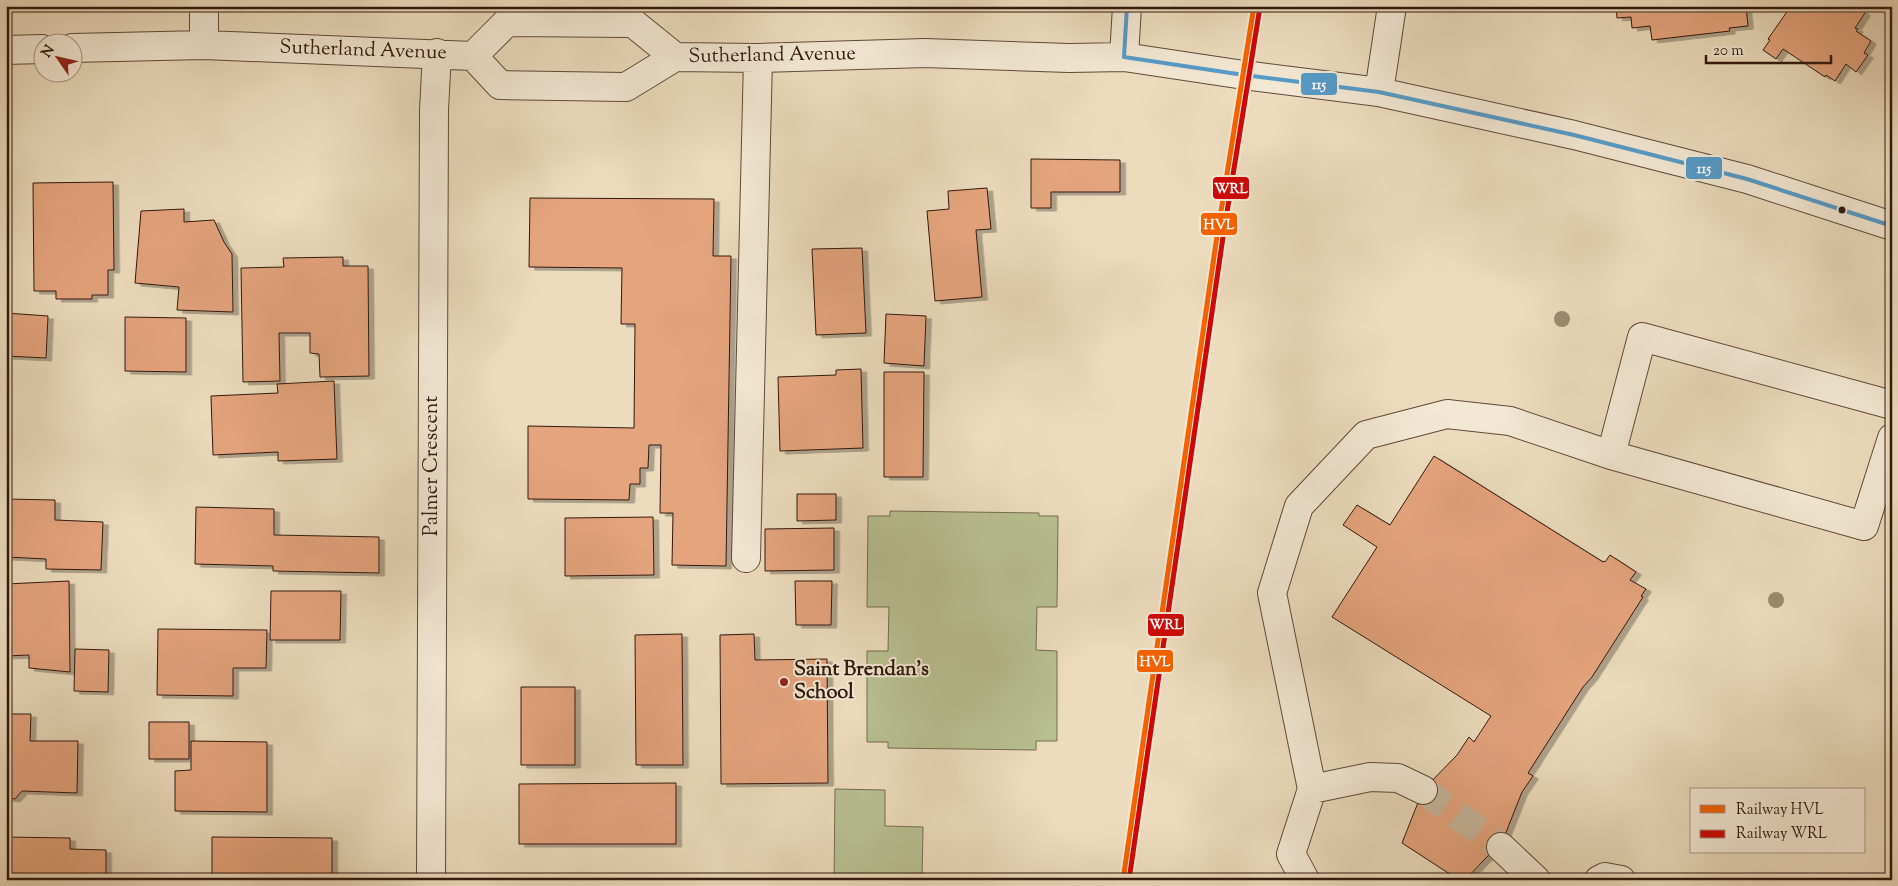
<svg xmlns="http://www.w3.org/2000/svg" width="1898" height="886" font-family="'Sorts Mill Goudy',serif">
	<defs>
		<filter id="shadow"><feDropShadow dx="5.5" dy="3" stdDeviation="0" flood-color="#0004"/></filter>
	</defs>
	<rect width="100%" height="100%" fill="#ecdcbd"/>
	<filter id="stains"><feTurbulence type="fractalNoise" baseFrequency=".004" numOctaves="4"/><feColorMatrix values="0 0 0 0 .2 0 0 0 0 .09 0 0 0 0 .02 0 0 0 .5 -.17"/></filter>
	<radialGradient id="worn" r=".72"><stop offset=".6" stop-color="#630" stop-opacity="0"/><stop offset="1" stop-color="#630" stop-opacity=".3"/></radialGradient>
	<path fill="#b8c091" stroke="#756c50" d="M890,511L1039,513V516H1058L1057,607H1037L1036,650L1057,651V741H1036V750L888,748V742H867V651H888L889,607H867L868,516H890Z
		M835,789L885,790V826L923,827L922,880H834Z"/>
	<path fill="#e4a47e" stroke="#32180e" filter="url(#shadow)" d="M1616,6H1746L1748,26L1729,28L1730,31L1652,40L1650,26L1632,28L1631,17L1617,18Z
		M1791,6H1855L1865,13L1855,28L1858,29L1856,31L1871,41L1864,53L1868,55L1856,72L1846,64L1835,81L1826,75L1825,77L1783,49L1776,59L1763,50L1770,40L1768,39Z
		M1031,159L1120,160V192H1051V208H1031Z
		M113,182L114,270H108V295H92V299H56V291H34L33,183Z
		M987,188L991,229L976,230L982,297L935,301L927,211L949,209L948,191Z
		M530,198L714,199L713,256H731L726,566L672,565L673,513H660L661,445H649L648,468H640V484H630L629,500L528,499V426L634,428L635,324H621L622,268L529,267Z
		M184,209V222L214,220L224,242L232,254L233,312L177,310L179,287L135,283L141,211Z
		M862,248L866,333L816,335L812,249Z
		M343,257V266H368L369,376L320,377L319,354L310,353V333H279L280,381L243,382L241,268L284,267L283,258Z
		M6,313L48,316L46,358L6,356Z
		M886,314L926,316L924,366L884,363Z
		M125,317L186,318V372L125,371Z
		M861,369L863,448L780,451L778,377L836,375V370Z
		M884,372H924L923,477H884Z
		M334,381L337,459L278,461V452L213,455L211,396L278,393L277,384Z
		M1434,456L1603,562V561L1605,562L1610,555L1636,572L1630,580L1646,589L1641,596L1643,597L1592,677L1583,687L1528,773L1533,776L1522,792L1503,840L1465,880H1459L1402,843L1423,790L1457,755L1469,737L1474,742L1491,716L1332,617L1377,547L1343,525L1357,505L1390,525Z
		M797,494H836V520L797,521Z
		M6,499L55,500V520L103,522L101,570L46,569V559L6,557Z
		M196,507L274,509V535L379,537V573L273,571V566L195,564Z
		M653,517L654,575L565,576V518Z
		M834,528V570L765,571V529Z
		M69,581L70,672L29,668V655L6,656V584Z
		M795,581H832L831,625H796Z
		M271,591H341L340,640H270Z
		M158,629L267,630L266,668H233V696L157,695Z
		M682,634L683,765H636L635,635Z
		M754,634L755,660L827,659L828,783L721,784L720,635Z
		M75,649L109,650L108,692L74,691Z
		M521,687H575V765H521Z
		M6,714H31L30,741H78L77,793L22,791L15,799L6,798Z
		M149,722H189V759H149Z
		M191,741L267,742V812L175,811V771L191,770Z
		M676,783V844H519V784Z
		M6,837L70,838V849L106,850V880H6Z
		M212,837L332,838V880H212Z
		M116,875L154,876V880H116Z"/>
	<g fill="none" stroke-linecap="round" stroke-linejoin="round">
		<path stroke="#c7b59a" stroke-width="28" stroke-dasharray="28 14" stroke-linecap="butt" d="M1423,790L1501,847"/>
		<defs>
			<path id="minor" d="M204,45V6
				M72,48L204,45L473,56L507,22L633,23L675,57L758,58L925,53L1069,58L1124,57L1244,75L1379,92L1574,135L1747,179L1892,226
				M6,50L42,49
				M473,56L500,85L626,87L675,57
				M1124,57L1127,6
				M1379,92L1392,6
				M1611,455L1642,337L1892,405
				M746,558L758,58
				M1312,789L1370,777L1398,778L1423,790
				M1501,847L1536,880
				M431,880L434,110L437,53
				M1305,880L1291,854L1312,789L1272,593L1299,506L1366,435L1447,414L1510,421L1611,455L1864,526L1892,438
				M1599,880L1605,877L1621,880"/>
		</defs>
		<use href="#minor" stroke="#60493a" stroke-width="30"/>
		<use href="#minor" stroke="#f3e8d4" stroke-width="28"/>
		<defs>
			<path id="bus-1" d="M1124,57L1244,75L1379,92L1574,135L1747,179L1892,226
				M1124,57L1127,6"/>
		</defs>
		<use href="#bus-1" stroke="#f3e8d4" stroke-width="8"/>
		<use href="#bus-1" stroke="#569bc9" stroke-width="4"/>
		<defs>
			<path id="rail-1" d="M1123,880L1217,236L1254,6"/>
			<path id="rail-2" d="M1129,880L1223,237L1260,7"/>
		</defs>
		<use href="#rail-1" stroke="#f3e8d4" stroke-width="9"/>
		<use href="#rail-2" stroke="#f3e8d4" stroke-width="9"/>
		<use href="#rail-1" stroke="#f56201" stroke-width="5"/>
		<use href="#rail-2" stroke="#ce0808" stroke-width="5"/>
	</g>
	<g fill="#9c8c72">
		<circle cx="1562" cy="319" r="8"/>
		<circle cx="1776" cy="600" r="8"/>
	</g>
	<circle fill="#32180e" stroke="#f3e8d4" stroke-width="2" cx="1842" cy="210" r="4.5"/>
	<circle fill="#8f2418" stroke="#f3e8d4" stroke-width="2" cx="784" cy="682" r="5"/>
	<g text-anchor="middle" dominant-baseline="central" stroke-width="4" stroke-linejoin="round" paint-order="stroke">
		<g font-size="20" fill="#32180e" stroke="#f3e8d4">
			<text transform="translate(363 51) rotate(2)">Sutherland Avenue</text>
			<text transform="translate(772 56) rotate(-1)">Sutherland Avenue</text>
			<text transform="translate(432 466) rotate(-90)">Palmer Crescent</text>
		</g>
		<g font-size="20" font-weight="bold" fill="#32180e" stroke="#f3e8d4" text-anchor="start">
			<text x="794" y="670">Saint Brendan's<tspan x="794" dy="23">School</tspan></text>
		</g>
	</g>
	<g stroke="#f3e8d4" stroke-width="2">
		<rect x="1300" y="72" width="38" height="24" rx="5" fill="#569bc9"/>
		<rect x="1685" y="156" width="38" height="24" rx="5" fill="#569bc9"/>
		<rect x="1212" y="176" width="38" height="24" rx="5" fill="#ce0808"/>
		<rect x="1200" y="212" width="38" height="24" rx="5" fill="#f56201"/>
		<rect x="1147" y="613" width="38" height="24" rx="5" fill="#ce0808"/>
		<rect x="1136" y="649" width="38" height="24" rx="5" fill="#f56201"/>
	</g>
	<g font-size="14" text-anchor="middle" font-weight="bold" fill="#fff">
		<text x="1319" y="89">115</text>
		<text x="1704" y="173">115</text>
		<text x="1231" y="193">WRL</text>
		<text x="1219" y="229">HVL</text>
		<text x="1166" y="629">WRL</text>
		<text x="1155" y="666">HVL</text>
	</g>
	<rect width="1898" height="886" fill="none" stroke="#ecdcbd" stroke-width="25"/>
	<rect x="8" y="8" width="1883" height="871" fill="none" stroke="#32180e" stroke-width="2.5"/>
	<rect x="12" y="12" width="1873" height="861" fill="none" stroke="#32180e"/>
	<rect x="1690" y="788" width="175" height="65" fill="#f3e8d4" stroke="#a69585"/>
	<rect x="1700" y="805" width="25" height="8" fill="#f56201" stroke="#a69585"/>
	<text x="1736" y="814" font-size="15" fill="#32180e">Railway HVL</text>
	<rect x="1700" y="830" width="25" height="8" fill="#ce0808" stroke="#a69585"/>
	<text x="1736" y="838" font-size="15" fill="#32180e">Railway WRL</text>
	<g transform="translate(58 58) rotate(304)"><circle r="24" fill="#f3e8d4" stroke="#a69585"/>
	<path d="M0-4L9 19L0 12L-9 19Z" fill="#8f2418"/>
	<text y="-8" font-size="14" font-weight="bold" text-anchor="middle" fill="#32180e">N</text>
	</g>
	<path d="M1706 55v8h125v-8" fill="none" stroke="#32180e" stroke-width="2.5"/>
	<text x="1713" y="55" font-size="15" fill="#32180e" stroke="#f3e8d4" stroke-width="4" paint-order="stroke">20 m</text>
	<rect width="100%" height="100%" filter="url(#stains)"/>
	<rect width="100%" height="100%" fill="url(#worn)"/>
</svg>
